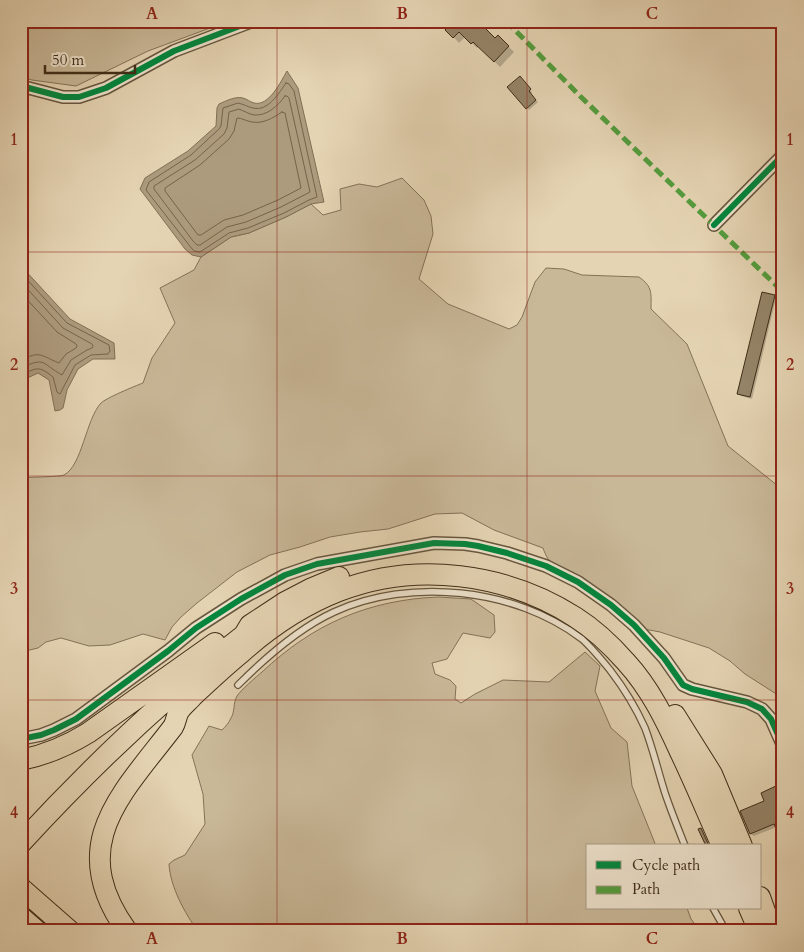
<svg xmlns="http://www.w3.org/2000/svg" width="804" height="952" font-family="Cardo,serif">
	<rect width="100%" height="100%" fill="#e5d4b3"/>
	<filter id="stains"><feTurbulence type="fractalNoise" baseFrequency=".004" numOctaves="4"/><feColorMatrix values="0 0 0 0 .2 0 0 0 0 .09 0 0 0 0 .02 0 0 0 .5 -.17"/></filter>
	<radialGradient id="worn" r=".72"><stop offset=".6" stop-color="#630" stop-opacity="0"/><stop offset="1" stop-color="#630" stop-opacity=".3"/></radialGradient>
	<path fill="#c9b898" stroke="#847258" d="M21,21H229L148,51L76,86L32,80L21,77Z
		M402,178L424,200L431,216L433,234L419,279L448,304L509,329L517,325L522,317L535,282L546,268L564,269L582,275L639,277C653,287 651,293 651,309L687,344L728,446L783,490V691L780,695L781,697L745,674L730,661L709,648L660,632L644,629L579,579C571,569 556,568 548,559C546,556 544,551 543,548L494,530L462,513L435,514L388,529L360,532L330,537L300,547L270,555L237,572L197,603L181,617L172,627L165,640L143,634L110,645L89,646L61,638L46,642L38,648L21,652V478C29,477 59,477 64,475C82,466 86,419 101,403C106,398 135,386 143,383L152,358L175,323L160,288L194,270L201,257L231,237L249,233L286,217L311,204L323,215L341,210L340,189L359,184L377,187Z
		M438,597L471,599L494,615L495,632L490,638L463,633L447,659L432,663L435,674L450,680L456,686L455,699L461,703L475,694L503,680L549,682L585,652L600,666L595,691L611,728L627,742L632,786L656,846H588V908H687L691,919L700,931H198C185,914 170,886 169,864L174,860L185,855L205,824L203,794L192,755L209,726L222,730C225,727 229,723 231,718C235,712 233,703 237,696C240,691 257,676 262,672C313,624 368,600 438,597Z"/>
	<path fill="#ad9b7e" stroke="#816f55" d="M287,71L298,88L324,202L311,204L286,217L249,233L231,237L201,257L192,255L185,249L140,189L145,178L188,151L216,126L217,108L219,104C226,101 235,96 243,98C247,99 250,102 254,103C269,107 281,81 287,71Z
		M21,266L70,319L114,343L115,359H93L78,369L67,390L63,408L60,410L55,411L49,380L38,373L21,381Z"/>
	<path fill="#0003" d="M385,21H418L417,29L399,27L396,24H387Z
		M455,21L495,39L498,36L514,52L500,67L479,46L477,48L465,37L459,43L447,30Z
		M520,77L532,92L530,94L538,102L529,110L509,87Z
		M774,296L776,298L752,399L741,396L739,394Z
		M778,787L783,794V841L777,827L754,836L751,834L742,812L766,801Z"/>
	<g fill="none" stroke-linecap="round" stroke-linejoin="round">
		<path stroke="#76644a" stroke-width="1" d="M286,83L289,84L294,91L317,197L309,200L284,213L248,228L229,233L200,252L194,251L189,245L146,190L149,182L191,155L219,129L221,126L223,108L238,103C243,104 248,107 253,108C268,112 279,93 286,83Z
			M285,96H287L289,98L310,192L281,207L246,222L227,227L200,245H197L193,241L154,189V186L195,160L224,134L227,128L229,112L239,109C244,111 249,114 254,115C267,116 278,106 285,96Z
			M282,112L285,113L301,188L278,200L243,215L224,220L201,235H198L165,191V188L200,165L229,139L234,131L237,118C242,118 246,121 252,122C263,124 273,118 282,112Z
			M21,273L67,323L109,345L110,351L108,354L91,355L75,365L60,394L57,392L53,377C38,365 37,368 21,375
			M21,282L63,328L92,344L93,346L92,348L87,350L71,360L62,375C42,364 46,356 21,368
			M21,293L57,332L76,344L77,346L76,348L66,354L59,363C41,356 41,350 21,360"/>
	</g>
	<path fill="#958468" stroke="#3f2d17" d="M454,21H478L495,38L498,35L509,46L494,62L473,42L471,44L459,32L453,38L445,30Z
		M520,76L531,89L529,91L536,100L526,109L507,87Z
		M762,292L775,295L750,397L737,394Z
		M778,785L783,795V844L774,824L750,834L740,811L764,801L761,793Z
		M701,828L706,839L709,846H706L698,829Z"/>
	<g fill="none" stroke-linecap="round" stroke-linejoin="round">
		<defs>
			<path id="service" d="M238,685C264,659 301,627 334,612C410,577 515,588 582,639C592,648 601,659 610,670C623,687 636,708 645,728C653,749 658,771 665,793C671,811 678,828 685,846
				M713,908L726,931"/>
			<path id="minor" d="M21,86L63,97H79L106,88L174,51L253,21
				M714,225L783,155
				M21,739L41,735L54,730L76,719L168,651L196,628L241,599L285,575L317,564L434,543L465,544L478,546L507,553L546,566L578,582L611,605L634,625L664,658L683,685L692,689L747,702L762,709L771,719L783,746"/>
			<path id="motorway" d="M675,715L712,774L742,846
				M21,760C45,755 67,746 88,733L215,643
				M21,843C90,768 163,698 244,635L250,625L285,602L310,589L339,577
				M21,888L70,931
				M760,897L772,931
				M749,908L759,931
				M21,917L37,931
				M127,931C65,845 121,795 173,727C176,722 176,718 178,713C181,707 189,701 193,696C209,681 224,667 241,653C270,627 303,605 339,591C416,561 506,573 575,617C594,629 611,645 626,662C650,688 666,721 680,752C695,783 708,815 722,846"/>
		</defs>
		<use href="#service" stroke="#68573e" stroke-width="8"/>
		<use href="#minor" stroke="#68573e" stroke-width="14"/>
		<use href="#motorway" stroke="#3f2d17" stroke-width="22"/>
		<use href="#service" stroke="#eee3ce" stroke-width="5.5"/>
		<use href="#minor" stroke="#eee3ce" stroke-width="11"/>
		<use href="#motorway" stroke="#e5d4b3" stroke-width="20"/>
		<path stroke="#539d3d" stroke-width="5" stroke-dasharray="10 5" stroke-linecap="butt" d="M506,21L580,96L783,292"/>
		<defs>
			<path id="cycleway" d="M21,86L63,97H79L106,88L174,51L253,21
				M714,225L783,155
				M21,739L41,735L54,730L76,719L168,651L196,628L241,599L285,575L317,564L434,543L465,544L478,546L507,553L546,566L578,582L611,605L634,625L664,658L683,685L692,689L747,702L762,709L771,719L783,746"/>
		</defs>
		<use href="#cycleway" stroke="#eee3ce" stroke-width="9"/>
		<use href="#cycleway" stroke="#00873e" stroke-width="6"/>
	</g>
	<path fill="none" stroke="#8f2418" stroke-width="1" stroke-opacity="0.55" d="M277,21V931M527,21V931M21,252H783M21,476H783M21,700H783"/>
	<rect width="804" height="952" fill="none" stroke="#e5d4b3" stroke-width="55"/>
	<rect x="586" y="844" width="175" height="65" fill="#eee3ce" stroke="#a89a85"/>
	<rect x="596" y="861" width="25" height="8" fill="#00873e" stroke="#a89a85"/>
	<text x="632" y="870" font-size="15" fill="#3f2d17">Cycle path</text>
	<rect x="596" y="886" width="25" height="8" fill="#539d3d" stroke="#a89a85"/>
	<text x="632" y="894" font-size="15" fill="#3f2d17">Path</text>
	<path d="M45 65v8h90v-8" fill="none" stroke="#3f2d17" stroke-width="2.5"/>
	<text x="52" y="65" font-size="15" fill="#3f2d17" stroke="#eee3ce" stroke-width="4" paint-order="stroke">50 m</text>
	<rect x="28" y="28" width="748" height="896" fill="none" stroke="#8f2418" stroke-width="2"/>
	<g font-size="16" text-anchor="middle" font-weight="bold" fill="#8f2418">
		<text x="152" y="19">A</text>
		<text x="402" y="19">B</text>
		<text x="652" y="19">C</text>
		<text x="14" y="145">1</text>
		<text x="790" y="145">1</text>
		<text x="14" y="370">2</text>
		<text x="790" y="370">2</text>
		<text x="14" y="594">3</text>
		<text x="790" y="594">3</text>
		<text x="14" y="818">4</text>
		<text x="790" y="818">4</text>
		<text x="152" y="944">A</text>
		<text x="402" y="944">B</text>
		<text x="652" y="944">C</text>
	</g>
	<rect width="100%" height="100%" filter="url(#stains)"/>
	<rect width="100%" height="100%" fill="url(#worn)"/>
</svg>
